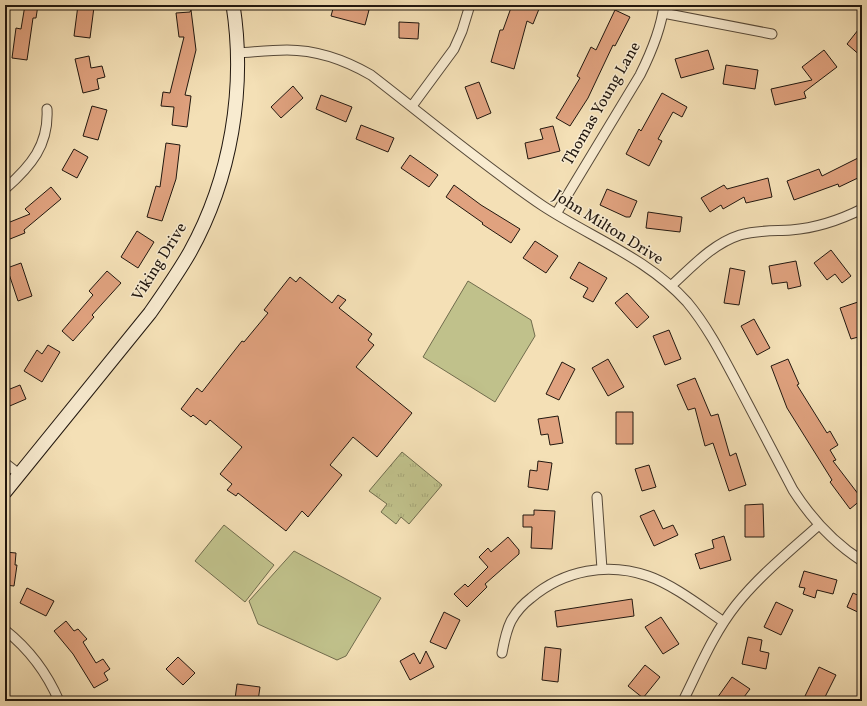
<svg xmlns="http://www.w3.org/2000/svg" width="867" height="706" font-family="Vollkorn,serif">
	<defs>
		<pattern id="grass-tufts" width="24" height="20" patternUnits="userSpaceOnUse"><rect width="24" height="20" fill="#c0c18b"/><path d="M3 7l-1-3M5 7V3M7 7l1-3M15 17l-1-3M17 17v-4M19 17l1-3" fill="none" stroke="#a5a577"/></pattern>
	</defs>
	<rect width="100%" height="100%" fill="#f4e0b6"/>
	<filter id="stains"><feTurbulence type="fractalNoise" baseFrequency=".005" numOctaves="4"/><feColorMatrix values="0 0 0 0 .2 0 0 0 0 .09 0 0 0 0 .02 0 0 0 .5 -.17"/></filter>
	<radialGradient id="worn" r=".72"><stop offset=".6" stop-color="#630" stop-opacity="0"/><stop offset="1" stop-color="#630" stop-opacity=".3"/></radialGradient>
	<path fill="url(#grass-tufts)" stroke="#706c4d" d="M402,452L442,485L409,524L401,517L396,524L381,512L387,504L369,491Z"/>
	<path fill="#c0c18b" stroke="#706c4d" d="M468,281L531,320L535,336L495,402L423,357Z
		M224,525L274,565L245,602L195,561Z
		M294,551L381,598L346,656L337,660L258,624L249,601Z"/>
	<path fill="#e0a27f" stroke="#21170f" d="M25,5H38L36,18H33L27,60L12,58L16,28L21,29Z
		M78,5L94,7L90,38L74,36Z
		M334,5H351L369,10L365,25L331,16Z
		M512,5H528L539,9L533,24L527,21L514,69L491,62L500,30H503Z
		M191,10L196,50L185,95L191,96L187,127L172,125L174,107L161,106L163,92L170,93L184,37H179L176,13L190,12Z
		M615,10L630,17L615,46L613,45L588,98L570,126L556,118L580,78L577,76L591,47L596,50Z
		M399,22L419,23L418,39L399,38Z
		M862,25V57L847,44Z
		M708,50L714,69L681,78L675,59Z
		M824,50L837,67L804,92L806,98L775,105L771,89L812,80L802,67Z
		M89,56L91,68L102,66L105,77L97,79L99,89L83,93L75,59Z
		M726,65L758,70L755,89L723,84Z
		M479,82L491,113L477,119L465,87Z
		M293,86L303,98L281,118L271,107Z
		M662,93L687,107L682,117L673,112L658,139L662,141L649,166L626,154L639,129L641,131Z
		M321,95L352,107L346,122L316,109Z
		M92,106L107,110L98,140L83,136Z
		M361,125L394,138L388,152L356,139Z
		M553,126L560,151L528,159L525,143L543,139L540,129Z
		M166,143L180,145L176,179L162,221L147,217L156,186L160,187Z
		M74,149L88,157L77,178L62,170Z
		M410,155L438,175L429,187L401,168Z
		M862,156V176L839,187L838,184L794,200L787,181L819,169L822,176Z
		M768,178L772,197L746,203L744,197L723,209L721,205L710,212L701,198L724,185L727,189Z
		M454,185L481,205L520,229L511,243L482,224L483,223L446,197Z
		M51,187L61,199L24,230L25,233L5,241V224L30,214L25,209Z
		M607,189L637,201L630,217H626L600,205Z
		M648,212L682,217L680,232L646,228Z
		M137,231L154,242L138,268L121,257Z
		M535,241L558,256L546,273L523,258Z
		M831,250L851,276L842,283L835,274L827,280L814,263Z
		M796,261L801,286L788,289L787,282L772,284L769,266Z
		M579,262L607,278L593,302L583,297L588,288L570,278Z
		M21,263L32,296L18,301L7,268Z
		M730,268L745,271L739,305L724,303Z
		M107,271L121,283L92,315L94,317L73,341L62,331L93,295L89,291Z
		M290,277L296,282L300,277L332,303L338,295L346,300L339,308L372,334L368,340L374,345L356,367L412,413L377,457L353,437L330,465L342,475L308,517L302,511L286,531L238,493L236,496L227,490L232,484L220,474L242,447L210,420L206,425L193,415L191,417L181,409L197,388L202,392L242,341L244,342L268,313L264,310Z
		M627,293L649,317L637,328L615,303Z
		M858,302L862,314V336L851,339L840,308Z
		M754,319L770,348L757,355L741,326Z
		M669,330L681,359L665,365L653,336Z
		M48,345L60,352L42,382L24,371L37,350L42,354Z
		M608,359L624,387L608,396L592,368Z
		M788,359L799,384L797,385L827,433L830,431L838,445L830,450L836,460L833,461L862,499L850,509L830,482L832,480L787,408L771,366Z
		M562,362L575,369L559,400L546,394Z
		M695,378L711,416L718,414L730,456L736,453L746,485L729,491L713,443L705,446L695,408L688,410L677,385Z
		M20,385L26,399L5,408V391Z
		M616,412H633V444H616Z
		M558,416L563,443L550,445L548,434L541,435L538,419Z
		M538,461L552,463L548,490L528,487L530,470L537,471Z
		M649,465L656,487L642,491L635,469Z
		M763,504L764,537H745V505Z
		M534,510L555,511L552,549L531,548L532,527H523V515H534Z
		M654,510L663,529L673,525L678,535L654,546L640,516Z
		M724,536L731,560L700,569L695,554L714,548L712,540Z
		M508,537L519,550V554L485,584L487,587L467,607L454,594L465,584L468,587L488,567L479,557L488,548L491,552Z
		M5,552L16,553L15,565H17L14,586L5,585Z
		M804,571L837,580L833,594L817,590L815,598L803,594L805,588L799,587Z
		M27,588L54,601L46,616L20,603Z
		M853,593L862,597V614L847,607Z
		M632,599L634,616L557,627L555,611Z
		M776,602L793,610L781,635L764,627Z
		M444,612L460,620L446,649L430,642Z
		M661,617L679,644L663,654L645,627Z
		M66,621L74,631L78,629L87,639L83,642L96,663L103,659L110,669L104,673L108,680L94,688L73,654L54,631Z
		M748,637L762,640L760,651L769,653L766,669L742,664Z
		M545,647L561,649L558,682L542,680Z
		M426,651L434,667L410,680L400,661L414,653L420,664Z
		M178,657L195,673L183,685L166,669Z
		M645,665L660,677L643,698L628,686Z
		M819,667L836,675L823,701H814L805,696Z
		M732,677L750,689L741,701H715Z
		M237,684L260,687L258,701L235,699Z"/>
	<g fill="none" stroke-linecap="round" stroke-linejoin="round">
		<defs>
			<path id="street" d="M663,13L772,34
				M237,53C254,52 270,50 287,50C317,50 345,60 371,75C428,119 484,166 543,206C592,238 647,258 687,302C708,327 723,357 738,385C756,420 775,455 793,490C811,518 834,543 862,561
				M412,106L454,49L462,31L470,5
				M5,189C31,166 49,145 47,109
				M556,214L640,75C651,53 661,30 664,5
				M671,286C692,267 712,244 740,235C757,230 774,231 791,230C816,228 840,220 862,209
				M5,463L19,474
				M597,497L602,569
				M5,630C29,649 47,673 59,701
				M502,653C504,642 506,631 511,621C516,612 523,604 531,598C564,570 608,562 648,576C672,584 702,607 724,622
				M683,701C699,669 713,634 736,605C760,575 791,550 819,525"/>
			<path id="secondary" d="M5,492L150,313C164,293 178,273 190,252C231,178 246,88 233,5"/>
		</defs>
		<use href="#street" stroke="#564939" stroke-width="11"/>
		<use href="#secondary" stroke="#21170f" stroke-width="15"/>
		<use href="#street" stroke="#f8ebd0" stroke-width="9"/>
		<use href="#secondary" stroke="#f8ebd0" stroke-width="13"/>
	</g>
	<g text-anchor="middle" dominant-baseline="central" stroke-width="3" stroke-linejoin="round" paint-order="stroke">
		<g font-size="16" fill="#21170f" stroke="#f8ebd0">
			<text transform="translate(602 104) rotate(-60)">Thomas Young Lane</text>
			<text transform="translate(608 228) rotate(32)">John Milton Drive</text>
			<text transform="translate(160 262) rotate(-58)">Viking Drive</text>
		</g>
	</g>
	<rect width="867" height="706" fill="none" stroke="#f4e0b6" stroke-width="20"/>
	<rect x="6" y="6" width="855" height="694" fill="none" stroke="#21170f" stroke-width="2"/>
	<rect x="10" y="10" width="847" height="686" fill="none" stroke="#21170f"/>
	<rect width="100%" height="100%" filter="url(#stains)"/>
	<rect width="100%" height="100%" fill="url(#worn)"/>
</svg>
